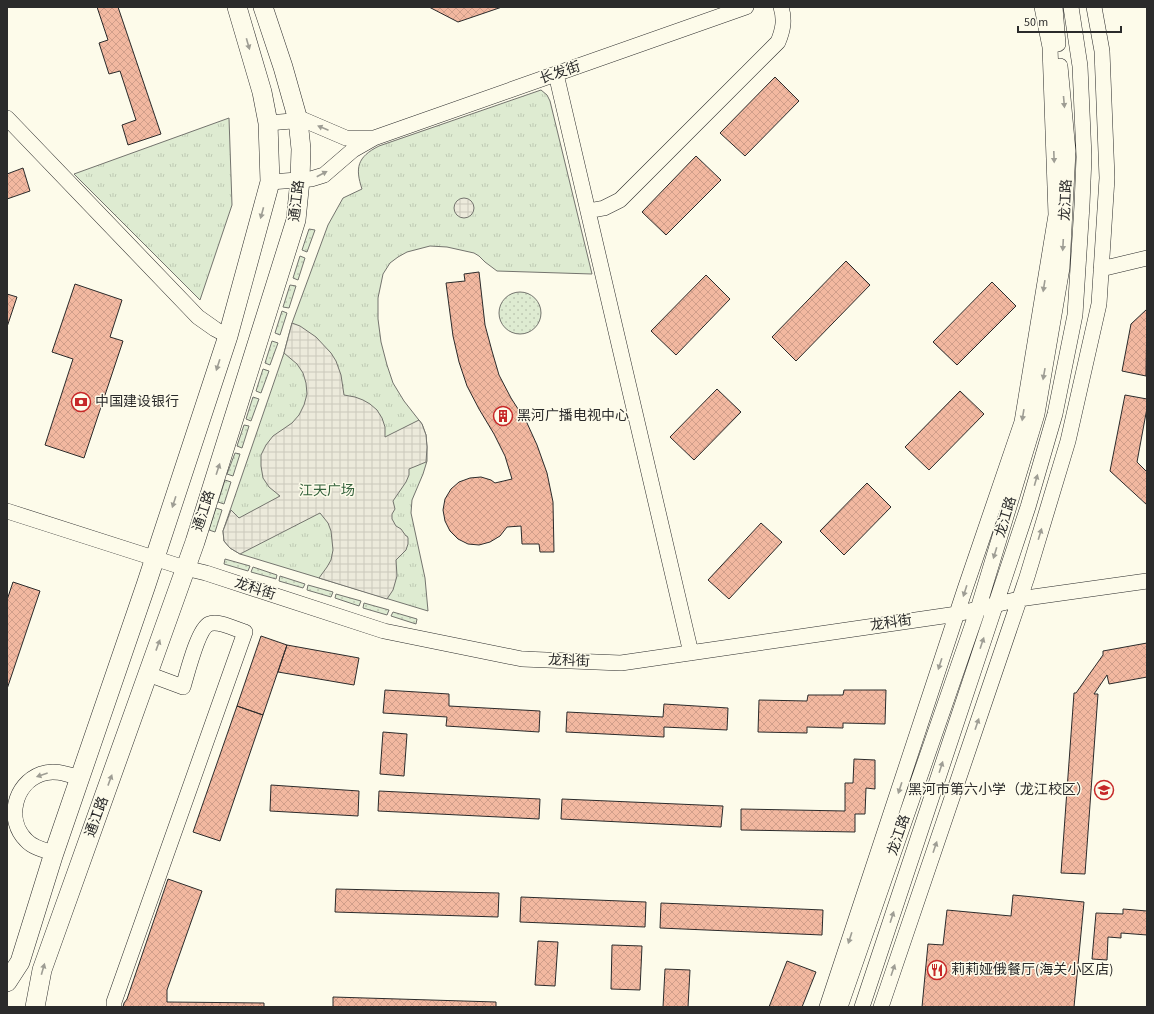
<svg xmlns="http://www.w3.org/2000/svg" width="1154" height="1014" font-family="'Source Sans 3','Noto Sans SC',sans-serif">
	<defs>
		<pattern id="grass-dots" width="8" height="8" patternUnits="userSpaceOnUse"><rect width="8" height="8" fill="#deebd1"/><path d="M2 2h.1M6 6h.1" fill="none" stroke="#bfcab4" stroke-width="1.8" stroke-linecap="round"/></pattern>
		<pattern id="park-tufts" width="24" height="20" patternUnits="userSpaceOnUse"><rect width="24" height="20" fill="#deebd1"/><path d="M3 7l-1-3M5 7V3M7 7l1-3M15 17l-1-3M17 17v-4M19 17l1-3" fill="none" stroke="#bfcab4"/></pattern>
		<pattern id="plaza-grid" width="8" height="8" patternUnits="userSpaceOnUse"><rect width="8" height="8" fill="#eceadb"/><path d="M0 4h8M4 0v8" fill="none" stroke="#cbc9bc"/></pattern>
		<pattern id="building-cross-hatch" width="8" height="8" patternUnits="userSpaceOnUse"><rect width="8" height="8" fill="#f2b8a0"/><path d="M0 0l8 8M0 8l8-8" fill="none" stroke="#d09e8a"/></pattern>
	</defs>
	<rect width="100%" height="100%" fill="#fdfbea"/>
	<path fill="url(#grass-dots)" stroke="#74746e" d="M309,229L315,230L307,252L302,250Z
		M300,256L305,258L298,280L293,278Z
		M290,285L296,286L289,308L283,307Z
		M499 313a21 21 0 1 1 42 0a21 21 0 1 1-42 0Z
		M282,311L287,313L280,335L275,333Z
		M272,341L278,343L270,365L265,363Z
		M263,369L269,371L261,393L256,391Z
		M253,397L259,399L251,421L246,419Z
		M244,425L249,426L242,448L237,446Z
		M235,453L240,454L233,476L227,474Z
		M225,480L231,482L224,504L218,502Z
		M216,508L222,510L215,532L209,530Z
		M225,559L250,566L248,571L224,564Z
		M253,567L277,575L276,579L251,572Z
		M280,576L305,584L303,588L279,581Z
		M308,585L333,592L331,597L307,590Z
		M336,594L361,601L359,606L335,598Z
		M364,603L389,610L387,615L363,608Z
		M393,612L417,619L416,624L391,616Z"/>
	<path fill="url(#park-tufts)" stroke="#74746e" d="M541,90L547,95L550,101L592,274L497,271L485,262L479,256L474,253L447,247L430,246L407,252L398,257L390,263L383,274L378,298V319L381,342L387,365L393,383L404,401L422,424L426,435L427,447V461L423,474L412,500L411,513L425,578L428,611L240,554L230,548L224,541L223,531L284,353L292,323L328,225L343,198L362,189C355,168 357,157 379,146Z
		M229,118L232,205L200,300L74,174Z"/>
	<path fill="url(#plaza-grid)" stroke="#74746e" d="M454 208a10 10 0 1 1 20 0a10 10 0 1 1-20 0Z
		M292,323L300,326L316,337L331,353L336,361L341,375L344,395L355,397L363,400L370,404L377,410L382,418L385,427V437L419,420L422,424L426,435L427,447L426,462L409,469V475L406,482L393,501L395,509L392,514V519L396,526L401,529L406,536H407L408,538V544L406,550L396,560L397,576L393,590L387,599L319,578L327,567L331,560L333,550L331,531L328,523L320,513L240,554L230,548L224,541L223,531L231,510L239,518L280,496L269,487L263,478L261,466V455L266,445L273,436L292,423L299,415L304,405L307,394L306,383L303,373L297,364L284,353Z"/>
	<path fill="url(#building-cross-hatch)" stroke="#2b2b2b" d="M97,7H118L161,134L128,145L122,125L136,120L120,71L109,74L99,43L108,40Z
		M429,7H502L458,22Z
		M775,77L799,101L745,156L720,133Z
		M696,156L721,180L666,235L642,212Z
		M23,168L30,191L7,199V174Z
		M846,261L870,285L796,361L772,337Z
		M479,272L485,325L492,351L499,375L511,398L527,423L537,445L547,473L553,502L554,552H540L539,544H522L521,526L507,527L500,536L490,542L479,545L468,544L458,539L450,531L445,521L443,510L445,499L451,489L459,482L470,478L481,477L491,480L495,483L512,479L505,456L494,434L479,409L467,386L459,362L453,336L446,283L465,281L464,274Z
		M706,275L730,299L676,355L651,331Z
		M992,282L1016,306L957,365L933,342Z
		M75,284L122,300L110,337L123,341L84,458L45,445L73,359L52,352Z
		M7,294L17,297L7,327Z
		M1147,309L1146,376L1122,371L1131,324Z
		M717,389L741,412L694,460L670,437Z
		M960,391L984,414L929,470L905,447Z
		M1125,395L1147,399V408L1137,462L1147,472V505L1110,471Z
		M867,483L891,507L844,555L820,531Z
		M761,523L782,542L729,599L708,580Z
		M13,582L40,591L7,689V600Z
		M261,636L287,645L263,715L237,706Z
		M1147,643V677L1109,684L1107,675L1094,694H1098L1085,874L1061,873L1074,693H1076L1103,655V651Z
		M287,645L359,658L354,685L278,672Z
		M385,690L449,694V706L540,711L539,732L446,726L447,717L383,713Z
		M844,690H886L885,724L843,723V728L807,727V733L758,732L759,700L807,701L808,695H843Z
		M664,704L728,708L727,730L664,727V737L566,732L567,712L663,717Z
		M237,706L263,715L220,841L193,832Z
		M383,732L407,734L404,776L380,774Z
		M854,759L875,760V789L866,788L865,814H855V832L741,830V809L845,811V783H853Z
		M271,785L359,791L358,816L270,811Z
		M379,791L540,799L539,819L378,811Z
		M562,799L723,806L721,827L561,819Z
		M168,879L202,891L167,990V1002L264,1003V1007H123L124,1003L127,999Z
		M336,889L499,893L498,917L335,912Z
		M1013,895L1084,902L1074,1007H922L928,944L943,945L947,910L1011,916Z
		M521,897L646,902L645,927L520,922Z
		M661,903L823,910L822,935L660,928Z
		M1123,909L1147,911V935L1121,933V938L1108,937L1107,960L1092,959L1096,913L1123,914Z
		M538,941L558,942L555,986L535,985Z
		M612,945L642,946L640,990L611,989Z
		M787,961L816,972L802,1007H769Z
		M665,969L690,970L688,1007H663Z
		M333,997L496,1002V1007H333Z"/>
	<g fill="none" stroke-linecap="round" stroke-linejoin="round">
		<defs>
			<path id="minor" d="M1055,7L1058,44
				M556,74L691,653
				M7,118L198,317L215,329L228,336
				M268,123L304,120L346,138H373
				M270,182L311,179L324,175L353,150L374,138L746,7
				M588,211L604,208L620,200L778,42C783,30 785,20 781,7
				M1101,269L1147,258
				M7,511L185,568L206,573L384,631L522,659L621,663L957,614L1019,599L1147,581
				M54,853C44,850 33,848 26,840C6,820 14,784 41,774C54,769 67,774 80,778
				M114,1007V1002L245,632C235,629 218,620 209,624C198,629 187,674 183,687L148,674
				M827,1007L965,589L1022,422L1056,215L1050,47L1042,7
				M840,1007L978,609L1037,414L1062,268L1068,151L1060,66
				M862,1007L1028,507L1055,414L1075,315L1082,205L1084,157L1080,66L1071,7
				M881,1007L1027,577L1068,441L1099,304L1107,178L1102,51L1094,7"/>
			<path id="major" d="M7,982L20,962L53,856L146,585L228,336L270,182L268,123L262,92L237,7
				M35,1007L42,970L195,542L296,220L300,180L301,149L298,120L283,67L263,7"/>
		</defs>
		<use href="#minor" stroke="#2b2b2b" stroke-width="16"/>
		<use href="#major" stroke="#2b2b2b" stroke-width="20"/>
		<use href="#minor" stroke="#fdfbea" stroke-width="15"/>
		<use href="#major" stroke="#fdfbea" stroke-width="19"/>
	</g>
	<defs><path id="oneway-solid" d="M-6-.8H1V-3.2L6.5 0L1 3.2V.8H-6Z"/></defs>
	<g fill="#9e9d94">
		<use href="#oneway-solid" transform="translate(248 44) rotate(74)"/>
		<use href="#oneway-solid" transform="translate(1064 102) rotate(85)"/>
		<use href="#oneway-solid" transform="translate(323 128) rotate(-157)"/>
		<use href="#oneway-solid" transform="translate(1054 157) rotate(88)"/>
		<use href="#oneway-solid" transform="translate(322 174) rotate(-28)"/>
		<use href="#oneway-solid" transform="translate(262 213) rotate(105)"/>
		<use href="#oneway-solid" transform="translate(1063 245) rotate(93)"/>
		<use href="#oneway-solid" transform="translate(1044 286) rotate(99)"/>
		<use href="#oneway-solid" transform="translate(218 365) rotate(108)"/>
		<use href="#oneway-solid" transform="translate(1044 374) rotate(100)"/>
		<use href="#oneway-solid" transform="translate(1023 415) rotate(99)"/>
		<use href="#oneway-solid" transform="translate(218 469) rotate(-72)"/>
		<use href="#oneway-solid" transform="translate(1036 480) rotate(-74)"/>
		<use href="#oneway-solid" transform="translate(174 502) rotate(108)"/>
		<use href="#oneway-solid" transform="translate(1040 534) rotate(-73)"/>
		<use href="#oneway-solid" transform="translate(995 553) rotate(107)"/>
		<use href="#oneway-solid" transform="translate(965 591) rotate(108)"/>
		<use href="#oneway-solid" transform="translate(982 643) rotate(-71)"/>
		<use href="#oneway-solid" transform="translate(158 645) rotate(-70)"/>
		<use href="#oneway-solid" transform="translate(940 664) rotate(108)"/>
		<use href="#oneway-solid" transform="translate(977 724) rotate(-71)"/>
		<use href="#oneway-solid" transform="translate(941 767) rotate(-72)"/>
		<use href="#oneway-solid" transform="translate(42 775) rotate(161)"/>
		<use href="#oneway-solid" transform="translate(110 780) rotate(-70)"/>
		<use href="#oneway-solid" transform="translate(900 788) rotate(108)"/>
		<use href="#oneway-solid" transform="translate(935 847) rotate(-71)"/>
		<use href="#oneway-solid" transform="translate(892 917) rotate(-72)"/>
		<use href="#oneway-solid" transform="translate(850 938) rotate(108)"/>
		<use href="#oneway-solid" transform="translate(43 969) rotate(-74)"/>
		<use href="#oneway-solid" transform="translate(893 970) rotate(-71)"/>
	</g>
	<defs>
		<symbol id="bank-ring" viewBox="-11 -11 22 22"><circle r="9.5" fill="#fdfbea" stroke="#c62828" stroke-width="1.5"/><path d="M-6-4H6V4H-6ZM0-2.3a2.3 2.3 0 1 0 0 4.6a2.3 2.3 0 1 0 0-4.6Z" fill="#c62828"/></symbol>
		<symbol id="building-ring" viewBox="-11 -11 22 22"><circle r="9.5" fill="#fdfbea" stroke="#c62828" stroke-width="1.5"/><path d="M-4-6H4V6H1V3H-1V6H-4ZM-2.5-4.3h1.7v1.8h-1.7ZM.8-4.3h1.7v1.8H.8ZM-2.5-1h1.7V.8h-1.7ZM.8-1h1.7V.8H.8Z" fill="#c62828"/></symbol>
		<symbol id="school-ring" viewBox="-11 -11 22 22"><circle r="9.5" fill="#fdfbea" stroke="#c62828" stroke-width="1.5"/><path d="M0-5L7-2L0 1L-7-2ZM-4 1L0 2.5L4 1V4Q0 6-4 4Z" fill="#c62828"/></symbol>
		<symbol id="restaurant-ring" viewBox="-11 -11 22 22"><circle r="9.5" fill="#fdfbea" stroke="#c62828" stroke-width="1.5"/><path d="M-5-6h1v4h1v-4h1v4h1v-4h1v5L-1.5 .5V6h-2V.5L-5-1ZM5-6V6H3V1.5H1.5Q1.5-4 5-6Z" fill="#c62828"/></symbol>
	</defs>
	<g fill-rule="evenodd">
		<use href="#bank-ring" x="70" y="391" width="22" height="22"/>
		<use href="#building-ring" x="492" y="405" width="22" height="22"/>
		<use href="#school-ring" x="1093" y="779" width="22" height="22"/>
		<use href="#restaurant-ring" x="926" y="959" width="22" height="22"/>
	</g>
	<g text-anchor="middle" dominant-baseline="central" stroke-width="3" stroke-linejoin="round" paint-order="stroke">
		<g font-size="14" fill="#2b2b2b" stroke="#fdfbea">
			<text transform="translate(560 73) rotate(-19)">长发街</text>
			<text transform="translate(1066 200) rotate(-87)">龙江路</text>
			<text transform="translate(297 201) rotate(-83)">通江路</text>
			<text transform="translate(204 511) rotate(-72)">通江路</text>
			<text transform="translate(1006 517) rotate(-73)">龙江路</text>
			<text transform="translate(255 589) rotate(18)">龙科街</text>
			<text transform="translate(891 623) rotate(-8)">龙科街</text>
			<text transform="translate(569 661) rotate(2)">龙科街</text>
			<text transform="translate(97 817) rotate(-70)">通江路</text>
			<text transform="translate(899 835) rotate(-71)">龙江路</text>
		</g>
		<g font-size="14" fill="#2b2b2b" stroke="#fdfbea" text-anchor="start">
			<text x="95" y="402">中国建设银行</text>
			<text x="517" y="416">黑河广播电视中心</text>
			<text x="1090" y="790" text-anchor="end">黑河市第六小学（龙江校区）</text>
			<text x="951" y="970">莉莉娅俄餐厅(海关小区店)</text>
		</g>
		<g font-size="14" fill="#34623c" stroke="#fdfbea">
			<text x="327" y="491">江天广场</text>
		</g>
	</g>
	<rect width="1154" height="1014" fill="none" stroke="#2b2b2b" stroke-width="16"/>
	<path d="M1018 26v6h103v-6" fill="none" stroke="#2b2b2b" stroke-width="2"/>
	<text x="1024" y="26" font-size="12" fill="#2b2b2b" stroke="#fdfbea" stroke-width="3" paint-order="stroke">50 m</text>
</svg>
